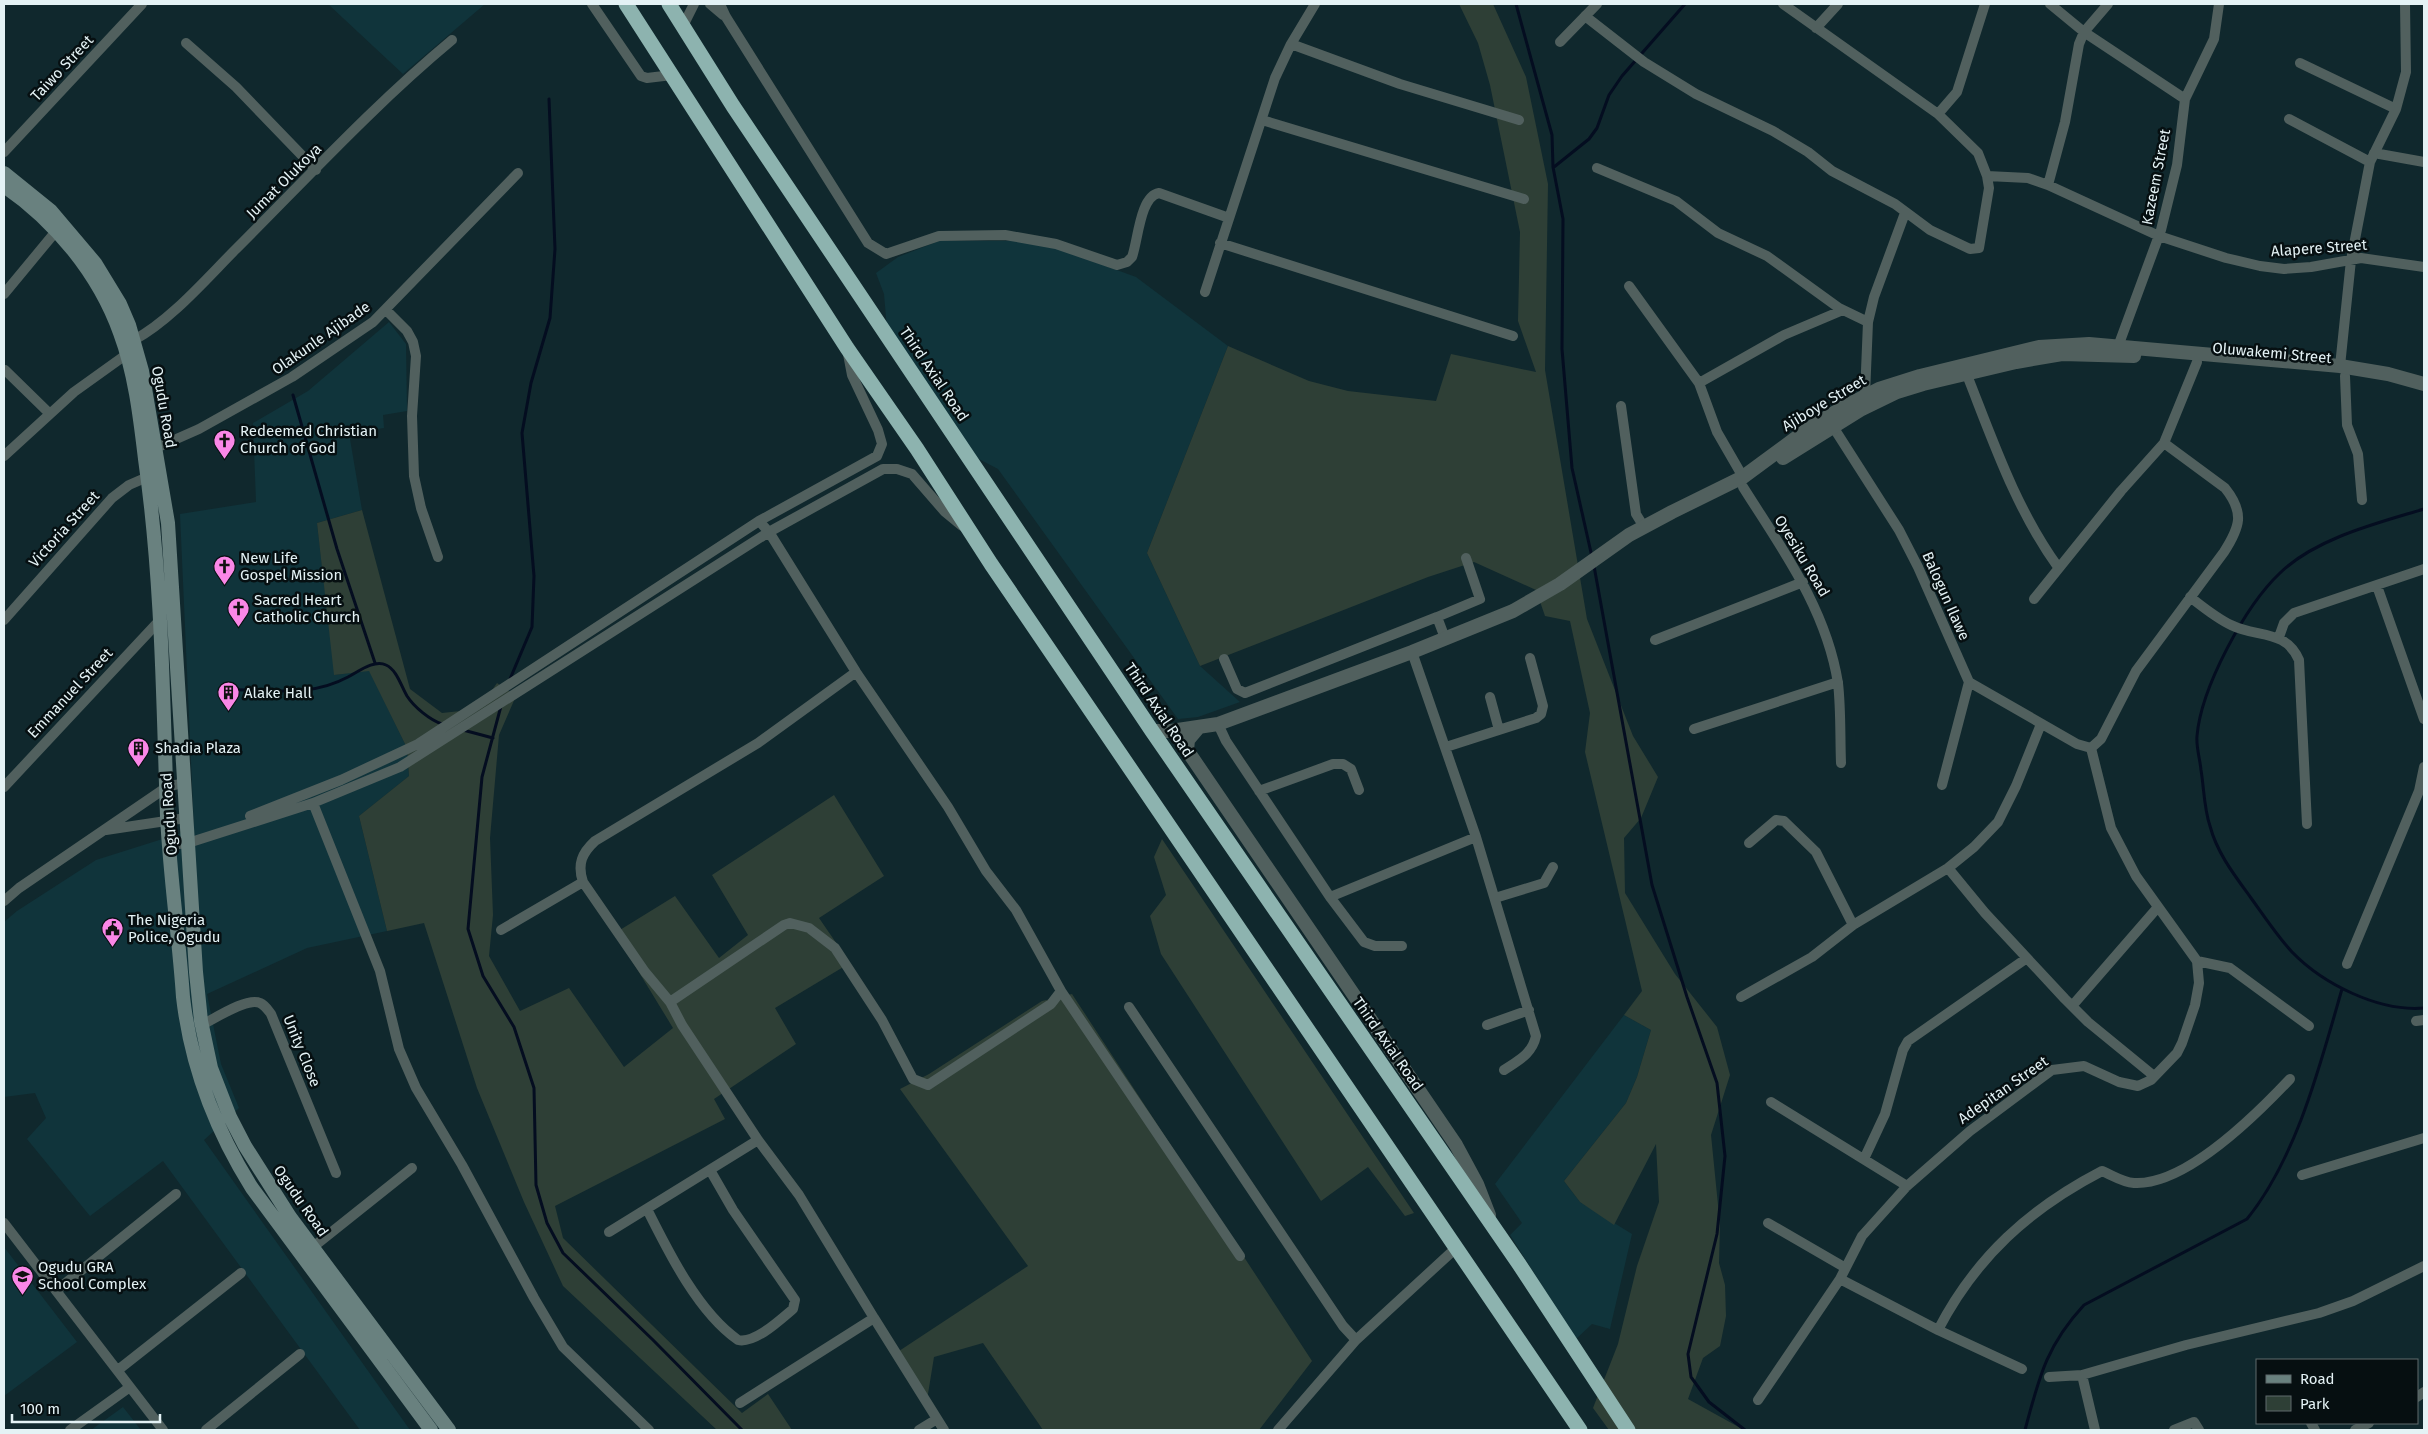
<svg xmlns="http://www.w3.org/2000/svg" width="2428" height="1434" font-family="'Fira Sans',sans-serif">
	<rect width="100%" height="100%" fill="#10282d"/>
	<path fill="#10343b" d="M328,4H485L403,74Z
		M939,241H1019L1048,245L1136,277L1228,346L1147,553L1200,666L1240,702L1198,717L1178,719L998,469L975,457L887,329L884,294L876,273L898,257Z
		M389,322L406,344L407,411L383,415L384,428L349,433L362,510L317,523L335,675L369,670L407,748L409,776L359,816L387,931L307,948L207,994L221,1064L239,1108L204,1140L410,1430H360L163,1161L90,1216L27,1139L46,1118L35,1093L4,1097V922L17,911L96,860L194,829L180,514L256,502L253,423L308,391Z
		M1624,1015L1651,1030L1637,1077L1626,1103L1564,1181L1580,1202L1632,1234L1610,1329L1592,1324L1576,1339L1510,1235L1522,1223L1495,1184Z
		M4,1247L77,1342L4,1396Z
		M123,1407L141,1430H91Z"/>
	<path fill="#2e3f36" d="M1459,4H1493L1526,77L1548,184L1545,370L1587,619L1633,736L1658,777L1641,818L1624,838L1625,893L1675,974L1717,1027L1730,1075L1711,1135L1720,1225L1719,1263L1725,1285L1726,1316L1720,1346L1703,1358L1688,1399L1744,1430H1609L1593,1408L1618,1344L1637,1266L1659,1202L1656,1144L1614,1225L1580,1202L1564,1181L1626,1103L1637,1077L1651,1030L1624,1015L1642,991L1585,752L1590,713L1570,621L1545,616L1536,590L1474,562L1428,577L1200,666L1147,553L1228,346L1309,381L1348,391L1436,401L1451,354L1536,372L1518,321L1520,232L1490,85L1478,43Z
		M362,510L410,689L442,713L479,709L497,683L516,696L499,735L490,838L493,915L489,956L520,1011L569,988L624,1067L673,1028L615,933L675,896L719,958L748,935L712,875L834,795L884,876L819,918L850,963L775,1008L796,1044L714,1099L725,1119L555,1206L563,1238L742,1413L768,1394L792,1430H717L563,1286L524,1202L477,1088L424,923L387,931L359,816L409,776L407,748L369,671L334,675L317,523Z
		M1162,839L1414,1213L1405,1216L1368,1167L1321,1201L1161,954L1150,916L1166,895L1154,857Z
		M1072,994L1312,1361L1259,1430H1043L983,1343L934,1357L927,1400L896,1353L1028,1266L900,1089L929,1074L1042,1001Z"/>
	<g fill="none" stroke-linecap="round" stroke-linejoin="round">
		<path stroke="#040d20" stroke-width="3" d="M1516,4L1552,135L1553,167L1563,219L1562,349L1572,468L1592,557
			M1554,167L1589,139L1597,128L1609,95L1622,76L1685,4
			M293,395L337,549L375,663
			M2424,509C2378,523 2316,538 2280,573C2245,606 2201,688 2197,736C2196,747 2200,759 2201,770C2204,788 2204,809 2210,826C2217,853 2235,876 2251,898C2264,916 2277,936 2292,952C2323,984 2379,1012 2424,1008
			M1594,566L1652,885L1687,997L1717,1083L1725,1156L1717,1234L1688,1354L1691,1377L1709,1402L1745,1430
			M510,679L532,627L534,576L522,433L531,383L550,318L555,249L549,99
			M225,690C268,688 307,699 348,677C358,672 374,659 386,665C397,670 401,686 407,696C414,707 430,720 442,724
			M501,706L482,777L468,929L483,976L514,1027L534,1088L536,1185L547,1223L563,1253L653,1340L742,1430
			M463,730L493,738
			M2025,1430C2039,1378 2046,1346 2084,1305L2247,1219C2297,1157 2320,1065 2342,989"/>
		<path stroke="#51605e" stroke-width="10" d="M592,4L641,76L647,78L672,75
			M710,4L723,15
			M720,4L726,17L868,243L886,254L939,236L1005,235L1056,244L1117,265L1127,262L1132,257C1138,241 1140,196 1159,193L1229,218
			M2050,4L2084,32L2185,99
			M1585,16L1644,62L1696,94L1773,131L1808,152L1832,171L1895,204L1930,230L1970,249L1979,248L1989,188L1987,176L1978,153L1938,114L1783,4
			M683,26L694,4
			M1816,28L1838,4
			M1560,42L1597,4
			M186,43L236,87L316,170
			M1291,44L1400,84L1519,120
			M2300,63L2396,109
			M1938,114L1957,92L1985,4
			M2289,119L2370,162
			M1262,120L1524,199
			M4,152L142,4
			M2374,153L2424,162
			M1597,168L1676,201L1718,233L1767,256L1839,308L1868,322
			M1987,176L2028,178L2048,185L2159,236L2226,258L2260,266L2284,269L2311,267L2361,258L2424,267
			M2048,185L2065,122L2079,44L2084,32L2108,4
			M1220,243L1513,336
			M1629,286L1699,383L1717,432L1743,477
			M1205,292L1275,78L1291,44L1315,4
			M4,294L57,230
			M386,310L407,331L413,342L416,356L412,416L414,476L421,508L438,557
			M134,340C171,320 206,279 236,249C307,178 375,104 452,40
			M2116,352L2161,230L2177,165L2185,99L2214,39L2219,4
			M2340,366L2351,260L2370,162L2396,109L2406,72L2405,4
			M5,370L49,413
			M1967,375C1993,441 2016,509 2058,567
			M2345,376L2347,425L2358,454L2362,500
			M1699,383L1784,335L1843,310
			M1865,395L1868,322L1874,297L1905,213
			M1621,406L1636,514L1644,527
			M156,448L199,429L292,377L373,322L518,173
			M4,456L74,392L127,354
			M1743,487C1782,549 1826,608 1838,683C1841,709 1840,737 1841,763
			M2377,586L2424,719
			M2190,597C2203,607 2216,618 2231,625C2257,638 2286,629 2299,660L2307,824
			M2034,599L2121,491L2164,443L2197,362
			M1437,617L1480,599L1466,558
			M4,620L112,498L129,485L152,475
			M2279,637L2284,623L2294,613L2424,569
			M1655,640L1803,582
			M1412,652L1476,837L1536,1036C1532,1054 1519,1060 1504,1070
			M1224,659L1237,689L1245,693L1437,617L1445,638
			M856,672L758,743L595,841C582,853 577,864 583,882L645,972L670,1002L682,1025L758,1140L799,1195L874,1318
			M1490,697L1499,730
			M1218,724L1226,741L1330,897L1364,942L1375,946H1402
			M1694,729L1838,682
			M1446,747L1536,718L1541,714L1543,706L1530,658
			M2091,748L2101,739L2136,671L2224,552C2240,527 2245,513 2225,488L2164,443
			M1942,785L1969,682
			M4,787L160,620
			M1259,791L1333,764H1343L1351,769L1359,790
			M313,803L380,971L399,1049L416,1088L462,1165L534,1298L563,1347L649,1430
			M250,816L341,780L418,744L759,521L877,456L882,444L878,430L852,375L848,354
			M106,830L186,818
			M1749,843L1776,820L1784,821L1816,852L1853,925
			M170,845L188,843L313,803L400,767L769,532L883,469H897L912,474L945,512L962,526
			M1948,868L1985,913L2065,999L2088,1022L2154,1076
			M1330,897L1476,837
			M1495,898L1544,883L1553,867
			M4,901L19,888L167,787L183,783
			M501,930L583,882
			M2197,961L2230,968L2309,1026
			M2347,964L2419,791L2424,767
			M1061,991L1240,1256
			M1741,997L1812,957L1853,925L1948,868L1974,847L1998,822L2016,786L2041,724
			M670,1002L784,925L790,923L809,928L835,948L882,1020L913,1079L928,1085L1051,1004L1061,991L1016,910L986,871L948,807L856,672L769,532L759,521
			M2072,1006L2158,907
			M1129,1007L1343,1326L1356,1340
			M2416,1021L2424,1020
			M202,1025C214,1019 247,997 260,1003C265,1005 268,1010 271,1014L336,1173
			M1487,1025L1529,1010
			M1771,1102L1907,1186
			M1864,1159L1885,1114L1903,1050L1908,1041L2027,958
			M2302,1175L2424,1138
			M647,1209C669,1253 698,1312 738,1340C755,1344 781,1319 793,1309L795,1300L733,1210L710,1170
			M4,1223L163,1430
			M1768,1223L1844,1267
			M609,1232L758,1140
			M313,1247L412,1168
			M1840,1279L1938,1330L2022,1369
			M57,1290L176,1194
			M1938,1330C1976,1257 2029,1209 2102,1171C2112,1175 2122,1182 2134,1183C2185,1186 2257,1114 2290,1079
			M118,1370L241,1273
			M2082,1375L2095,1430
			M2049,1377L2082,1375L2186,1345L2319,1313L2353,1301L2424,1266
			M2417,1397L2424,1392
			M1758,1400L1840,1279L1862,1236L1907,1186L1970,1131L2052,1070L2084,1066L2119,1082L2138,1086L2151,1080L2177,1053L2182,1043L2195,1005L2199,983L2197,961L2136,876L2111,828L2091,748L2077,744L1969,682L1918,567L1899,530L1830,422
			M740,1403L874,1318L944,1430
			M2311,1423L2315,1430
			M70,1430L130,1387
			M206,1430L300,1354
			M919,1430L937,1419
			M1278,1430L1356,1340L1456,1248
			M2174,1430L2194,1422L2199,1430
			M2355,1430L2369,1423"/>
		<path stroke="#51605e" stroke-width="14" d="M1783,458L1860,410L1897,392L1923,384L2016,362L2062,354L2134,356
			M1199,727L1188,740L1187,750L1456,1145L1477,1184L1489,1215
			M1152,731H1171L1218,724L1412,652L1513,611L1560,584L1629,535L1672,512L1743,477L1808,429L1842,408L1879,389L1920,376L2039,347L2089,344L2340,366L2388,374L2424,384"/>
		<path stroke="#69817f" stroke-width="14" d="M4,173L51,211L95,263L120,304L129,325L142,371L168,523L196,972L201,1021L211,1068L230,1117L245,1146L290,1217L449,1430
			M4,186C55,221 99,274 120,333C135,373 140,417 145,459C162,578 163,697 167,816C170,877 179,937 183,997C191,1066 215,1129 252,1188L431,1430"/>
		<path stroke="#8db3af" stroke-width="15" d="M626,4L847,348L917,449L991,564L1580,1430
			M669,4L733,106L1152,731L1519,1264L1628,1430"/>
	</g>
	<defs>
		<symbol id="church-pin" viewBox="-11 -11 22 30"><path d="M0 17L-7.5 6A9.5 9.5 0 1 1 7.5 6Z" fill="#fa87e7" stroke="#060f11"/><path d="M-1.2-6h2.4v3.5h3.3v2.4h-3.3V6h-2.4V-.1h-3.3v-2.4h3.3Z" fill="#111"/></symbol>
		<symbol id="building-pin" viewBox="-11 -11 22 30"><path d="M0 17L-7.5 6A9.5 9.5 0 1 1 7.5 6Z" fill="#fa87e7" stroke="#060f11"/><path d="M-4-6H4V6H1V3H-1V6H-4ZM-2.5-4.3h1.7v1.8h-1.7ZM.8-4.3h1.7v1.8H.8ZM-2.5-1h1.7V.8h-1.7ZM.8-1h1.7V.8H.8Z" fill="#111"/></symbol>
		<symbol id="civic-pin" viewBox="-11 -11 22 30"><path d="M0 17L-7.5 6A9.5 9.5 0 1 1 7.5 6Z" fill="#fa87e7" stroke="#060f11"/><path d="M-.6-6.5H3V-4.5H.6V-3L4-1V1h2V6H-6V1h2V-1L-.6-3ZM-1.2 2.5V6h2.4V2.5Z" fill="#111"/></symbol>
		<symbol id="school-pin" viewBox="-11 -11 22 30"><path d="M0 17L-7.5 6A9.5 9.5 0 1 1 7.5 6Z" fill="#fa87e7" stroke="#060f11"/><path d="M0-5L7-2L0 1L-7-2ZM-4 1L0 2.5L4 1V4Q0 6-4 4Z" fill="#111"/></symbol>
	</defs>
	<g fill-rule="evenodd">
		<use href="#church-pin" x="212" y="428" width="25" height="34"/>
		<use href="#church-pin" x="212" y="554" width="25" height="34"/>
		<use href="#church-pin" x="226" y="596" width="25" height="34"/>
		<use href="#building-pin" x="216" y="680" width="25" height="34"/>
		<use href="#building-pin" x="126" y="736" width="25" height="34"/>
		<use href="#civic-pin" x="100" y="916" width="25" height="34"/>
		<use href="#school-pin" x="10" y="1264" width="25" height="34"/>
	</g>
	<g text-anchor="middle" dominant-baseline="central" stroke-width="5" stroke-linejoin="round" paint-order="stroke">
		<g font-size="15" fill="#e4f2f5" stroke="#060f11">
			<text transform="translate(62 68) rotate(-47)">Taiwo Street</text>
			<text transform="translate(2156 177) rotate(-79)">Kazeem Street</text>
			<text transform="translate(284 181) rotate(-45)">Jumat Olukoya</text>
			<text transform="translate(2319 248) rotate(-4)">Alapere Street</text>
			<text transform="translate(321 338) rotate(-35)">Olakunle Ajibade</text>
			<text transform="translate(2272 353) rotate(5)">Oluwakemi Street</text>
			<text transform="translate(934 374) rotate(56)">Third Axial Road</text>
			<text transform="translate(1824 403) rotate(-31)">Ajiboye Street</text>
			<text transform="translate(164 407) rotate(80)">Ogudu Road</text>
			<text transform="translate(64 529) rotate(-48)">Victoria Street</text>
			<text transform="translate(1802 556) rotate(59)">Oyesiku Road</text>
			<text transform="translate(1946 596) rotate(66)">Balogun Ilawe</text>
			<text transform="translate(70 693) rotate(-47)">Emmanuel Street</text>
			<text transform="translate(1159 710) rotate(56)">Third Axial Road</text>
			<text transform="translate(169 814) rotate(-94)">Ogudu Road</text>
			<text transform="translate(1388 1044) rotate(55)">Third Axial Road</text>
			<text transform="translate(302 1051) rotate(68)">Unity Close</text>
			<text transform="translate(2003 1090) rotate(-35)">Adepitan Street</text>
			<text transform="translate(301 1201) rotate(55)">Ogudu Road</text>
		</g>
		<g font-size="15" fill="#e4f2f5" stroke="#060f11" text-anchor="start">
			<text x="240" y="431">Redeemed Christian<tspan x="240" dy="17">Church of God</tspan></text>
			<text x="240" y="558">New Life<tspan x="240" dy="17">Gospel Mission</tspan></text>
			<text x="254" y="600">Sacred Heart<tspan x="254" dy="17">Catholic Church</tspan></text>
			<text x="244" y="693">Alake Hall</text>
			<text x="155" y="748">Shadia Plaza</text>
			<text x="128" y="920">The Nigeria<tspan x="128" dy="17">Police, Ogudu</tspan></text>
			<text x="38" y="1267">Ogudu GRA<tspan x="38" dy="17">School Complex</tspan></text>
		</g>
	</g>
	<rect width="2428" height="1434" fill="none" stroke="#e4f2f5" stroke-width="10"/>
	<rect x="2256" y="1359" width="162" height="65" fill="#060f11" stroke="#5f6a6c"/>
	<rect x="2266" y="1375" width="25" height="8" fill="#69817f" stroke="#5f6a6c"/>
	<text x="2300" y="1384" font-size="15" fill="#e4f2f5">Road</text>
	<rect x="2266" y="1396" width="25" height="15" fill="#2e3f36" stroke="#5f6a6c"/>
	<text x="2300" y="1409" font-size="15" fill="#e4f2f5">Park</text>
	<path d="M12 1414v8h148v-8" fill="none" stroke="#e4f2f5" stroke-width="2.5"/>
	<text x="20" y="1414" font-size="15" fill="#e4f2f5" stroke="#060f11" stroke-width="4" paint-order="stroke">100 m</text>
</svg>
